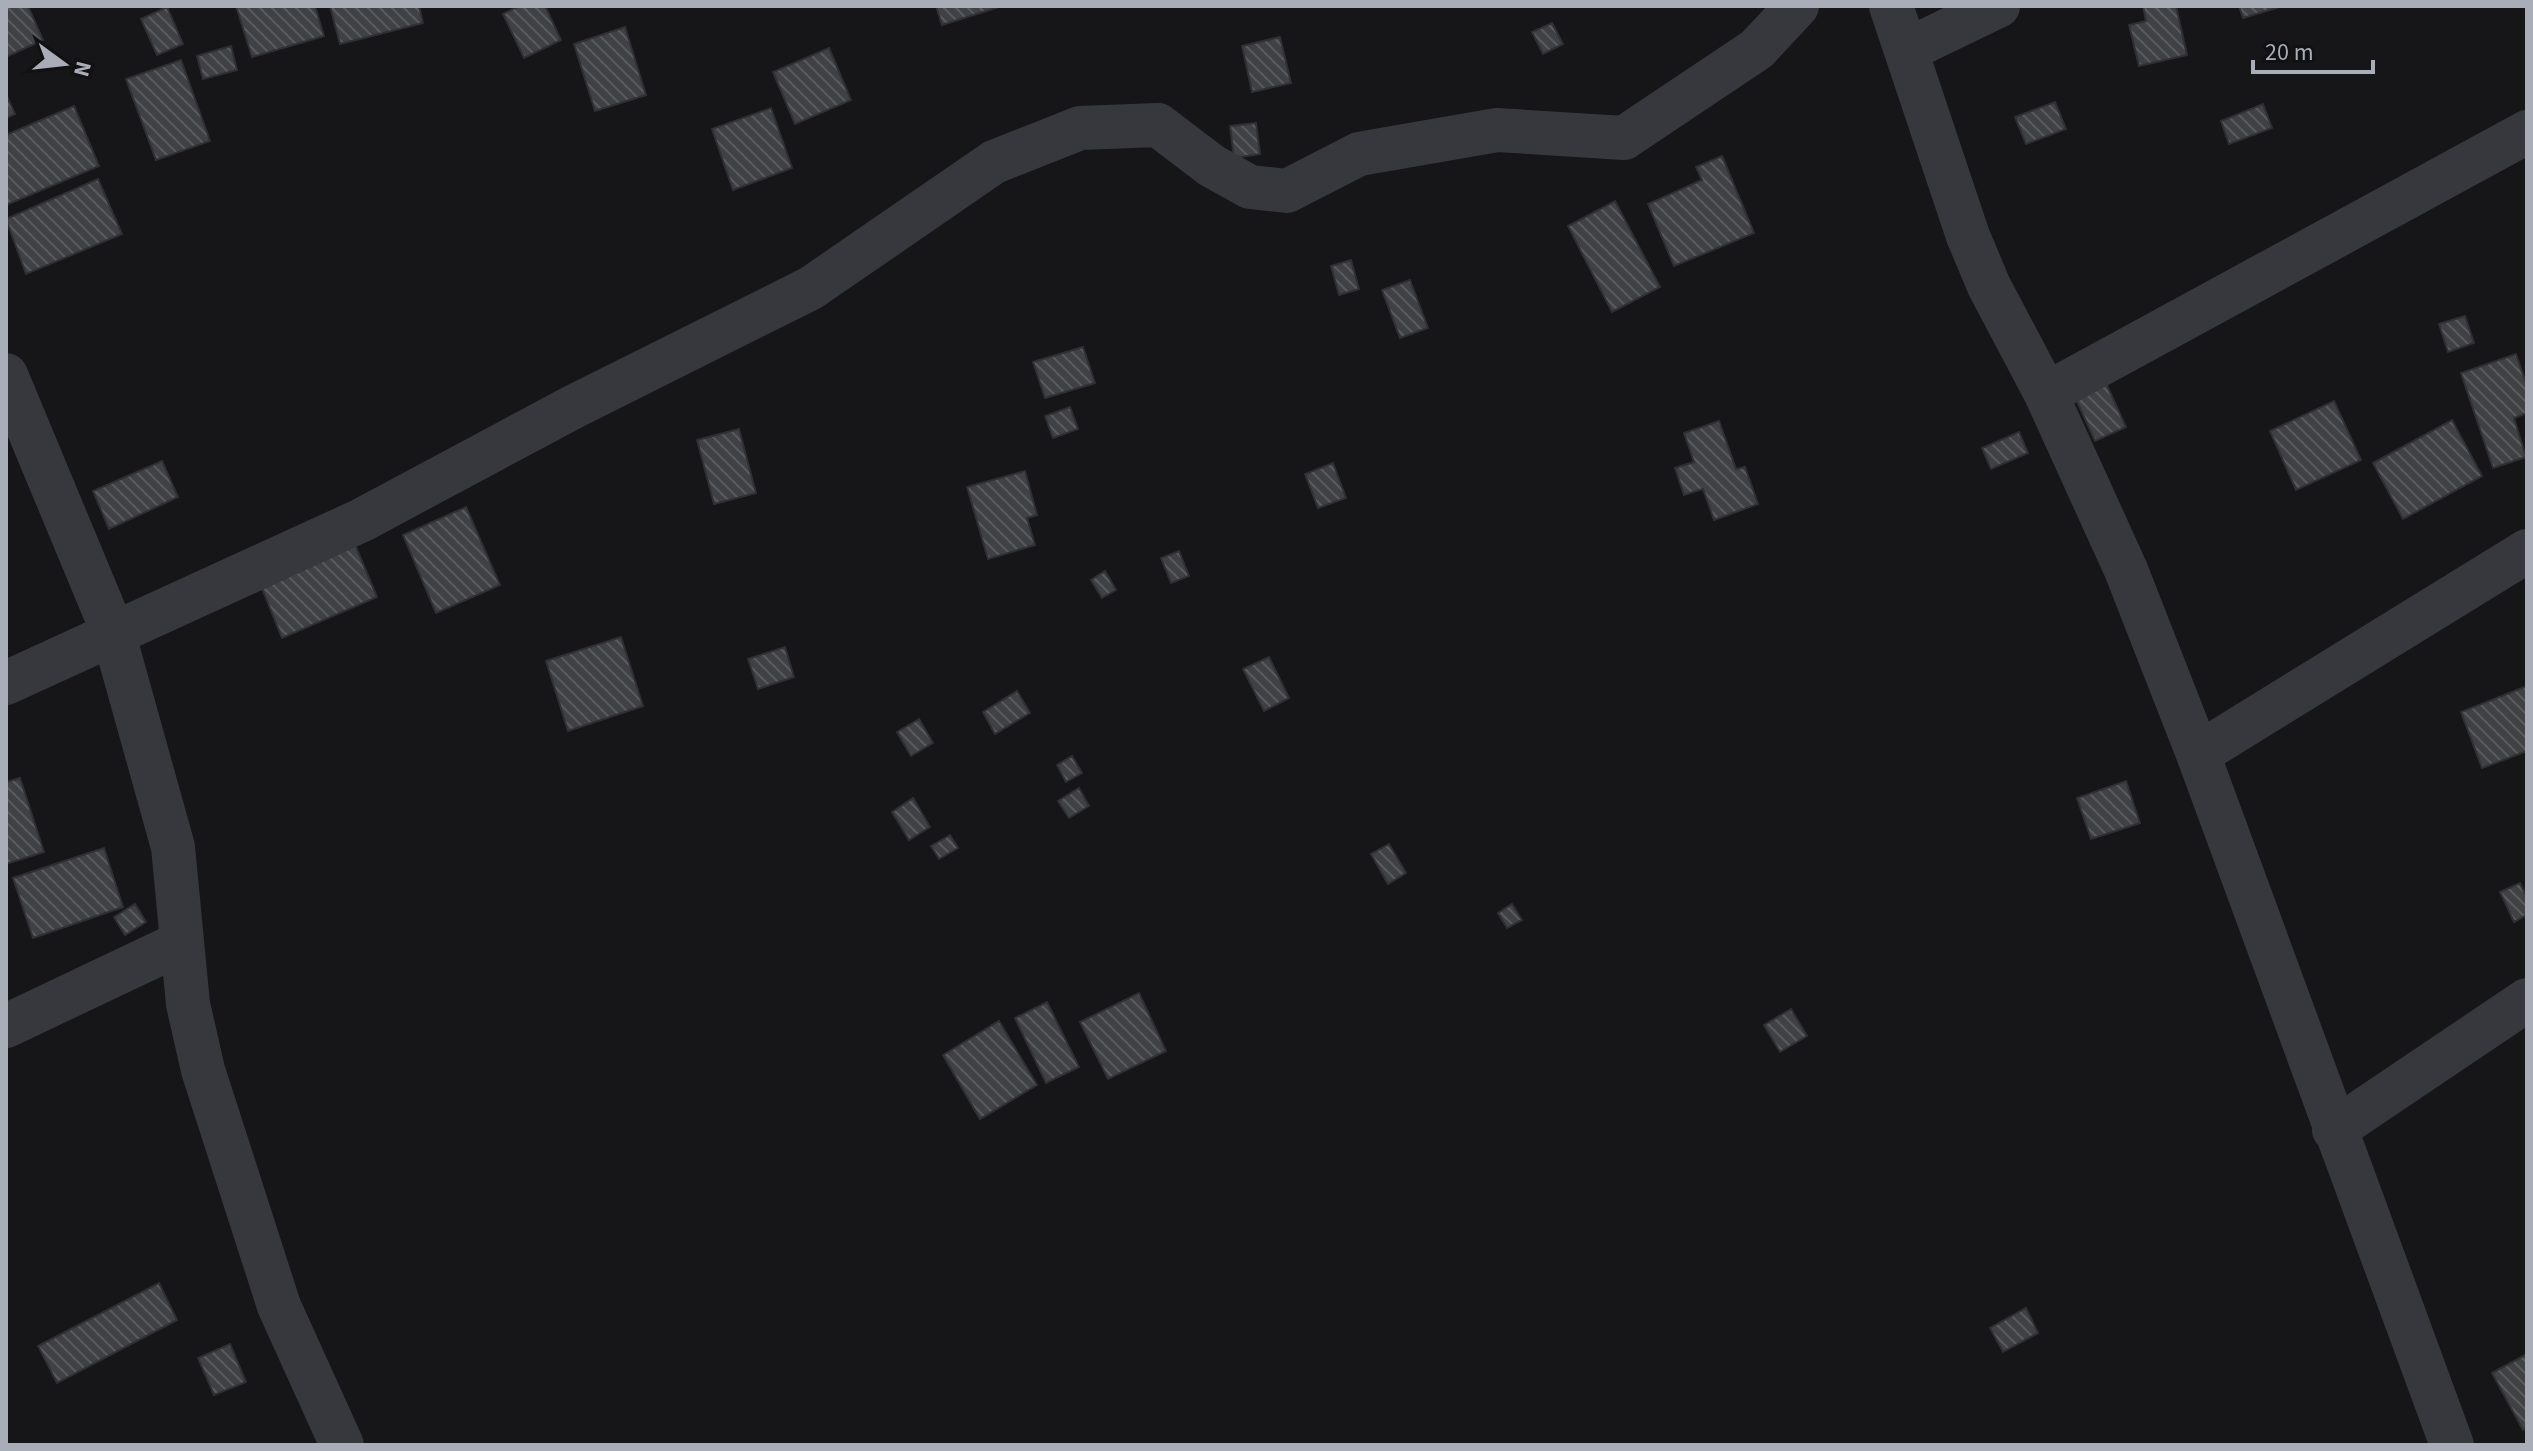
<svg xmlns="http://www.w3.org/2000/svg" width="2533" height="1451" font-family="'Source Sans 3',sans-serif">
	<defs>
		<pattern id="building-back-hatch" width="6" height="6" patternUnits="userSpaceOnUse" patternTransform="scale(2)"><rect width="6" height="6" fill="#404145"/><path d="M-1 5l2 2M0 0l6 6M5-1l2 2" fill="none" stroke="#595a5e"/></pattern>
	</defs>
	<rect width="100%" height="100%" fill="#161618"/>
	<path fill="url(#building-back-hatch)" stroke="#303034" stroke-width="2" d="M6,6H28L43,40L6,57Z
		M236,6H315L324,36L252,57Z
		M330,6H419L423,23L340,44Z
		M519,6H545L561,40L524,58L503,14Z
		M936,6H1002L942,25Z
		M2143,6H2176L2187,55L2139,66L2129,25L2146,21Z
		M2239,6H2283L2243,18Z
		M167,7L183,44L157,55L141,19Z
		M1552,23L1563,44L1543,54L1532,32Z
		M625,27L646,95L595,111L574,44Z
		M1280,37L1291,83L1252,92L1242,46Z
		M231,46L237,70L203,79L197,56Z
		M829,48L851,100L795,124L773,72Z
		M181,60L210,141L156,160L126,79Z
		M6,94L15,114L6,118Z
		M2055,102L2066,129L2026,144L2015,117Z
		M2263,104L2272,128L2229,144L2221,121Z
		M74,106L99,166L6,205V135Z
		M771,108L792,168L733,190L712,129Z
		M1256,123L1260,154L1234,158L1230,126Z
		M1722,156L1754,233L1674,266L1648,204L1702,180L1696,167Z
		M98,179L122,234L26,274L6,219Z
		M1615,201L1660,287L1612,312L1568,226Z
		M1351,260L1359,289L1339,295L1331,266Z
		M1410,280L1428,328L1400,338L1382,290Z
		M2465,316L2474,343L2448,352L2439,324Z
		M1083,347L1095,383L1045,398L1033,362Z
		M2516,354L2527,386V413L2514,418L2526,457L2493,468L2461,373Z
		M2105,381L2126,427L2095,441L2074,395Z
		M2334,401L2361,460L2296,490L2270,431Z
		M1070,407L1078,429L1053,438L1045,416Z
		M2452,420L2482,476L2403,519L2373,463Z
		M1719,421L1736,469L1745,467L1758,504L1714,520L1703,489L1684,495L1675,468L1694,462L1684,433Z
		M739,429L756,493L714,504L697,440Z
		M2019,432L2028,453L1991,469L1982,448Z
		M162,461L178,497L109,529L93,491Z
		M1333,463L1346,498L1318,508L1305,474Z
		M1025,471L1037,515L1027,518L1035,545L988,559L967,487Z
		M466,507L500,585L436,613L403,535Z
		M351,535L377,597L282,638L257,576Z
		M1179,551L1189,576L1171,583L1161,558Z
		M1105,571L1116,590L1102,598L1091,580Z
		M621,637L643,706L568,731L546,661Z
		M785,647L794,677L758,689L748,659Z
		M1269,657L1289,698L1264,711L1243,669Z
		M2527,686V751L2482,768L2461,712Z
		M1017,691L1030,713L995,734L983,712Z
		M919,719L933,743L911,756L897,732Z
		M1072,756L1082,773L1066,782L1057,765Z
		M20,778L44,852L6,864V782Z
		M2126,781L2140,823L2091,839L2077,798Z
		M1079,788L1089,806L1069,818L1058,801Z
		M913,798L930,827L909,840L892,812Z
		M950,835L958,848L939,859L931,846Z
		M1389,844L1406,873L1388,884L1371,854Z
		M104,848L123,907L33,938L13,878Z
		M2520,883L2527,898V915L2514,922L2500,892Z
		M135,904L146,922L125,935L114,917Z
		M1512,904L1522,920L1507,928L1498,913Z
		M1139,993L1166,1051L1108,1079L1080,1022Z
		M1047,1002L1079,1067L1046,1083L1015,1018Z
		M1791,1009L1807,1036L1780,1052L1764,1025Z
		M999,1021L1037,1085L980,1119L943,1055Z
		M159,1283L177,1320L57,1383L38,1346Z
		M2026,1308L2038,1333L2003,1352L1990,1328Z
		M230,1344L246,1382L214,1395L198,1358Z
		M2527,1354V1427L2523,1430L2492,1373Z"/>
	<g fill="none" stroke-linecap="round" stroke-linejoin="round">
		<path stroke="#37383d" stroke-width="44" d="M1891,6L1968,236L1989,286L2046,394L2126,570L2198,754L2452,1445
			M1907,50L1998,6
			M6,375L113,632L173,847L188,1004L203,1070L279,1306L342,1445
			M2046,394L2527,132
			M6,683L362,520L573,407L811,288L994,162L1080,128L1158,125L1212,166L1250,187L1287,191L1359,154L1497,130L1624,138L1757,49L1797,6
			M2198,754L2527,551
			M6,1026L181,943
			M2334,1130L2527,1000"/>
	</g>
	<rect width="2533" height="1451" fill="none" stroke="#a8adb8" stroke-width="16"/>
	<g transform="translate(64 64) rotate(105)" stroke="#111113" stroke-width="6" paint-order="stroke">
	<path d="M0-6L14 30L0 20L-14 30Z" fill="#a8adb8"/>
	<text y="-12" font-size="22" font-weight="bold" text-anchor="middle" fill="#a8adb8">N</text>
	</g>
	<path d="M2253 60v12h120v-12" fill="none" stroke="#a8adb8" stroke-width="4"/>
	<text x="2265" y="60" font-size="24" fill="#a8adb8" stroke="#111113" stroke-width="6" paint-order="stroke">20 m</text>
</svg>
